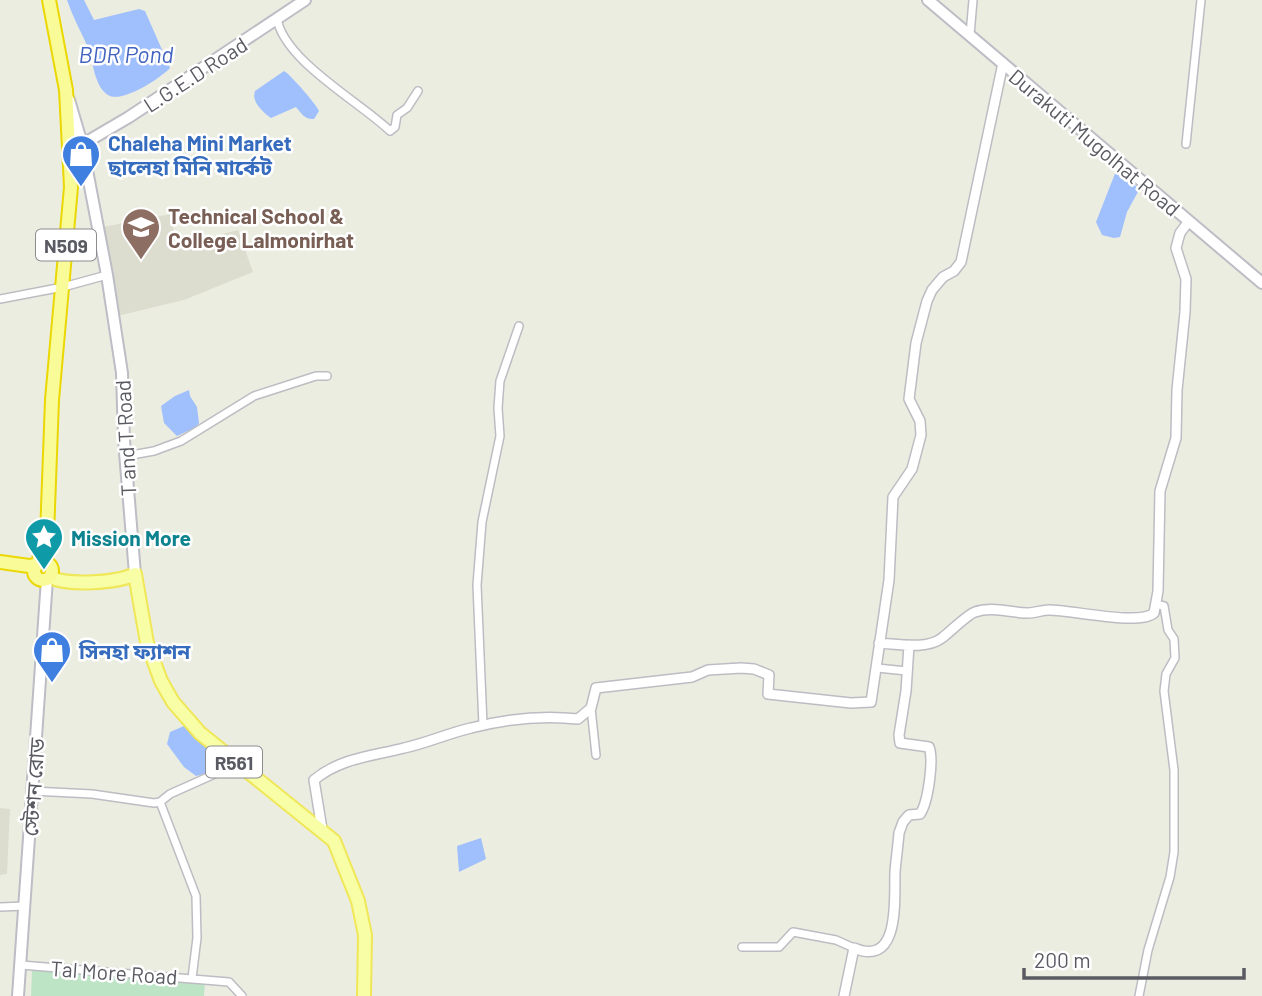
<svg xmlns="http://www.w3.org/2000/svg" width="1262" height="996" font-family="Barlow,'Noto Sans Bengali',sans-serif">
	<rect width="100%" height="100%" fill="#ecede1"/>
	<path fill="#dcdccf" d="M171,214L176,246L238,230L253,272L184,300L113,317L97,228Z
		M0,808L10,809L7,874L0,875Z"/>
	<path fill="#bee4c6" d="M32,968L205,982L204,996H31Z"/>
	<path fill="#a0bffd" d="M67,0H84L94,20L139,9L145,11L170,68C161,78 121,104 108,95C95,87 93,63 89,50C82,33 73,18 67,0Z
		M284,71C290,74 317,105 319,111L314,119C305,120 301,113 296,107L271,118C263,112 251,102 255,91Z
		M1116,171L1127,176L1139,190L1127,212L1120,237L1114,238L1102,235L1096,222Z
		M189,390L190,396L197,407L199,423L196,427L177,436L164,423L161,406L175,396Z
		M184,726L197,736L220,763L208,773L196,776L184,767L167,744L170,732Z
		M481,838L486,859L459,872L457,846Z"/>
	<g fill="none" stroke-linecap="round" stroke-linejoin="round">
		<defs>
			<path id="minor" d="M277,18C283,60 360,102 390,131L395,127L397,115L407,108L418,91
				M970,35L973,0
				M1186,144L1201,0
				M0,299L63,287L107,275
				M126,456L154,451L181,441L254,396L316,376H327
				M877,668L907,671
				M591,708L596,755
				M483,725L477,585L482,522L500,436L498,408L500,381L519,326
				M32,791L92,794L154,803L160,802L170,794L237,764
				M160,802L196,896L197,938L192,978
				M0,907L25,906
				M742,947H779L793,932L836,940L854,948
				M21,965L229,982L242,996
				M1139,996L1148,950L1170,877L1174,852V770L1164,691L1166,674L1175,658L1174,639L1168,630L1164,606L1155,604"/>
			<path id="tertiary" d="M879,643C898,644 926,650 942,638C950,632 968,614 975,612C992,606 1011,613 1028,613C1035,613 1042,610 1049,610C1072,610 1139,626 1154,613L1158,591L1160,491L1176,438L1177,390L1185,312L1186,279L1176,248L1180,233L1189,221
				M322,829L314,780C340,758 373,756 404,748C427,743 449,733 471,728C506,719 542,715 578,719L591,708L596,688L692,677L708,670L741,668L754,669L769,675L768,694L851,703L871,702L889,580L893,497L912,469L921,435L920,421L909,399L916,343L927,301L932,290L943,277L954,271L961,262L1003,63
				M844,996L854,948C901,968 894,898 895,872C896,859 898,846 899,833L903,822L909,815L920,814C928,803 934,760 929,747L900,743L899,735L906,691L909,645"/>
			<path id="secondary" d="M928,0L1262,283
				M69,100L82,144L107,275L122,373L124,440L135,574
				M78,147L129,117L305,0
				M18,996L47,579"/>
			<path id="primary" d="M50,577C68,586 117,583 135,574L147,643L161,681L173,702L200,733L334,841L358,901L365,935L364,996"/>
			<path id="trunk" d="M0,562L29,566L37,565L43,548
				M46,562L52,400L71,187L66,90L49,0
				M34 571a9 9 0 1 1 18 0a9 9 0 1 1-18 0Z"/>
		</defs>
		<use href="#minor" stroke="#bcbdc3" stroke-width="10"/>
		<use href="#tertiary" stroke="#bcbdc3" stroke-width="12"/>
		<use href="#secondary" stroke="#bcbdc5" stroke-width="14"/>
		<use href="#primary" stroke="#efe758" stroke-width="16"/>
		<use href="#trunk" stroke="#ead704" stroke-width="16"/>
		<use href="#minor" stroke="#fff" stroke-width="7"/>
		<use href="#tertiary" stroke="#fff" stroke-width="9"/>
		<use href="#secondary" stroke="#fff" stroke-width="10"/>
		<use href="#primary" stroke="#f7fea5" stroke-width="12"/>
		<use href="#trunk" stroke="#f9fb98" stroke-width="12"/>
	</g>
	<defs>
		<symbol id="shop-pin" viewBox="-11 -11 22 30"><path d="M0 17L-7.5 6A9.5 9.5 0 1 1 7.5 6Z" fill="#3f7fe0" stroke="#fff"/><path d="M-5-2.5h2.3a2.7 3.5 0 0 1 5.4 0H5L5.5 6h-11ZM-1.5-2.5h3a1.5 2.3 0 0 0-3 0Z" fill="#fff"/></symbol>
		<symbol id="school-pin" viewBox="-11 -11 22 30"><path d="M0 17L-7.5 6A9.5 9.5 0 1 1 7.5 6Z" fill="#8d6e63" stroke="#fff"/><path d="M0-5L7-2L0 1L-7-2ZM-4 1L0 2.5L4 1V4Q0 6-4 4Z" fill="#fff"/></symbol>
		<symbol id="sight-pin" viewBox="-11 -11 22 30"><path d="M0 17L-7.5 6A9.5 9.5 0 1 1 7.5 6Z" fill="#0f9aa8" stroke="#fff"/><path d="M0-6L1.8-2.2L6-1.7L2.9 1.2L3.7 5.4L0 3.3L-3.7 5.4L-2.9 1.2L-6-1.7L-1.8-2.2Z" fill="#fff"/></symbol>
	</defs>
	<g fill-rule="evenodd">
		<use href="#shop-pin" x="59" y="132" width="44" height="60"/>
		<use href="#school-pin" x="119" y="205" width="44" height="60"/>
		<use href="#sight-pin" x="22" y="515" width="44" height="60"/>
		<use href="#shop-pin" x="30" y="628" width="44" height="60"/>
	</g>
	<g text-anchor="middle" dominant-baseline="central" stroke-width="5" stroke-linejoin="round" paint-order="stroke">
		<g fill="#fff" stroke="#8c8c91" stroke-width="2">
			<rect x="36" y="229.5" width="60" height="31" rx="5"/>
			<rect x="206" y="746.5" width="56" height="31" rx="5"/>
		</g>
		<g font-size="19" font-weight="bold" fill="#5a5b62">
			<text x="66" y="245">N509</text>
			<text x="234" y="762">R561</text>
		</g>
		<g font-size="21" fill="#5a5b62" stroke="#fff">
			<text transform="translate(195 74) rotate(-33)">L.G.E.D Road</text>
			<text transform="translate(1095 142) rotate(40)">Durakuti Mugolhat Road</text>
			<text transform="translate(125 438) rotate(-93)">T and T Road</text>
			<text transform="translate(33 787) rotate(-86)">স্টেশন রোড</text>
			<text transform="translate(114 972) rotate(4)">Tal More Road</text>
		</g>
		<g font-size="21" font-weight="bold" fill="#366cbe" stroke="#fff" text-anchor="start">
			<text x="108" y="142">Chaleha Mini Market<tspan x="108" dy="24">ছালেহা মিনি মার্কেট</tspan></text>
			<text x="79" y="650">সিনহা ফ্যাশন</text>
		</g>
		<g font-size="21" font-weight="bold" fill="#785e54" stroke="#fff" text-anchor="start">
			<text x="168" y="215">Technical School &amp;<tspan x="168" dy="24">College Lalmonirhat</tspan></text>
		</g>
		<g font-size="21" font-weight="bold" fill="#0d838f" stroke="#fff" text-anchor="start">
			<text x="71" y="537">Mission More</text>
		</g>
		<g font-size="23" font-style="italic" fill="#4363c0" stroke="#fff">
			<text x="126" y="54">BDR Pond</text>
		</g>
	</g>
	<path d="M1024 968v10h220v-10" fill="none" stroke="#5a5b62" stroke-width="3.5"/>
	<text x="1034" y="968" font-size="21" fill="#5a5b62" stroke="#ffffff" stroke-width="5" paint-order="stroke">200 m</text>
</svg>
